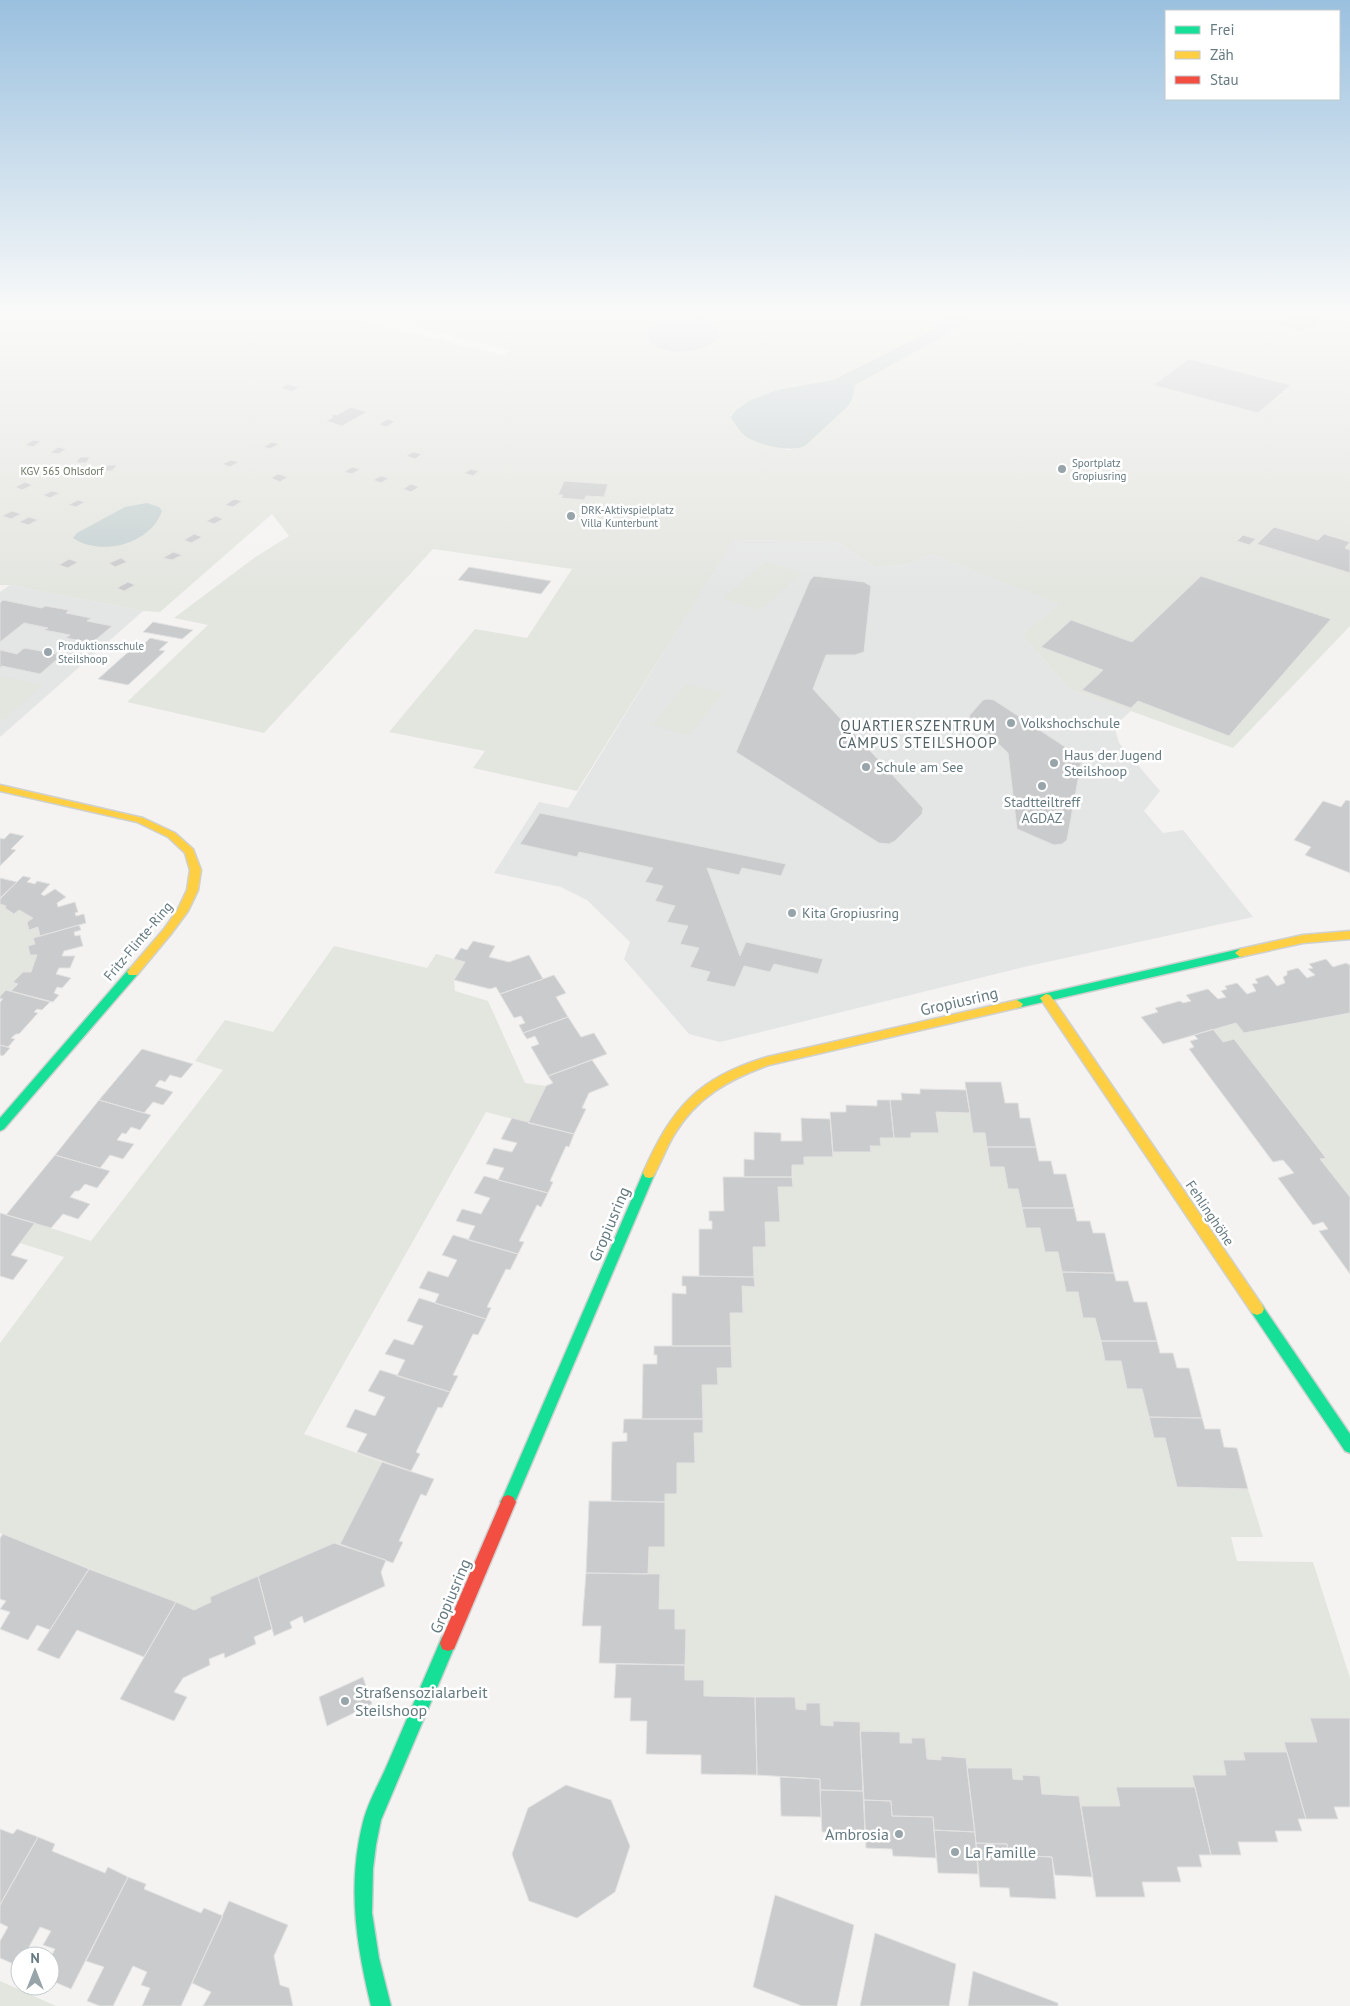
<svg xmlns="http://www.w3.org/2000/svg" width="1350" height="2006" font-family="'PT Sans',sans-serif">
	<rect width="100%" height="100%" fill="#f4f3f2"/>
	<path fill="#e4e5e5" d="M732,540L838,542L876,567L908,564L931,554L1061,604L1022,635L1070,689L1131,711L1114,726L1119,743L1160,791L1144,811L1163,833L1183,830L1253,917L1024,967L720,1042L689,1034L624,959L630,942L587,900L561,887L494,873L539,802L568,808Z
		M10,585L143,611L0,737V592Z"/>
	<path fill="#e3e5df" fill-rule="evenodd" d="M0,311H321L503,355L511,350L348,311H945L932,330L833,380L781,389L765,394L750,400L735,411L731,417L743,434L753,440L789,450L805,446L853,397L854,385L949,333L973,317L978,311H1132L1160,316L1201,311H1323L1350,317V626L1233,748L1070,689L1022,635L1060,604L931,554L908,564L876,567L838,542L733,540L577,791L473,768L485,751L389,732L475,629L527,638L572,569L433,549L264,733L127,702L208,625L174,618L254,558L289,536L272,514L160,612L143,611L10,585H0ZM696,316L714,324L695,349L666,351L648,339L649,331L660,321H688Z
		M766,562L802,573L760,610L723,598Z
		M0,676L43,685L0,722Z
		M686,684L723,693L689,735L652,725Z
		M0,904L6,906L5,908L14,913L19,910L33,918L27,922L29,929L38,927L40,936L33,938L35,944L28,947L30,955H37L31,972H23L14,982L18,984L11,991L6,990L0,996Z
		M334,946L427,968L436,954L465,962L454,980L455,991L488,1001L525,1083L546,1086L528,1123L486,1112L304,1434L382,1462L340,1544L334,1543L210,1597L211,1602L194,1610L0,1533V1343L64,1257L20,1243L35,1223L91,1241L223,1070L195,1061L225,1020L273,1032Z
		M1350,1013V1197L1320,1159L1326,1157L1234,1040L1223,1042L1213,1029L1236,1023L1245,1033Z
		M936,1112L970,1113L973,1133H985L990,1167H1004L1008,1189H1018L1026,1227L1040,1228L1045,1252H1058L1066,1292H1078L1083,1317L1095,1318L1105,1361H1121L1127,1389H1142L1154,1437L1165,1438L1177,1487L1248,1489L1263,1537H1231L1237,1561L1313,1562L1350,1678V1718H1310L1317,1742H1284L1287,1752H1243L1245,1760H1223L1226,1775H1192L1195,1787L1116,1788L1120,1806H1081L1079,1796L1042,1794L1040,1776L1022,1775L1023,1780L1013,1779L1011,1768H967L966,1758L941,1756V1760L927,1759L925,1738H912V1743H900V1732L860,1731L821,1725L820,1703H806V1710L796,1709L795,1697L704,1696V1680H685L686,1630L675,1629V1609H659L660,1574H648L649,1547L665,1546V1494H677V1463H695L694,1433H703L702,1385H717V1368L730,1313H743L742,1286L754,1287L753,1247H766L765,1222L778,1187H793L792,1165H804V1157H833V1152H871L870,1146H881L880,1138H911V1133H939Z
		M0,1981L56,2006H0Z"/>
	<path fill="#c6d1d1" d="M945,311H978L973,317L949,333L855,385L853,397L849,405L805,446C790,453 758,445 745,436C740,432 734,423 731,417L735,411L750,400L765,394L781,389L833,380L932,330Z
		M1132,311H1201L1160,316Z
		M702,313L707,314L706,319C713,326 721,327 720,338C703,353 662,359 648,339V327C661,317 673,324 688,321C694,320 696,315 702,313Z
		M147,503L159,507L162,511C151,544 101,557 73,538L77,533L125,507Z"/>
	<path fill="#cacbcc" stroke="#e3e2e2" d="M1295,311L1326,318L1312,329L1305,328L1301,331L1277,325Z
		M1189,359L1291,385L1258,413L1153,385Z
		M288,384L300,387L292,392L280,388Z
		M351,407L367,412L342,426L326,421L333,417L330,416L334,414L337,415Z
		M387,419L395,421L387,427L379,425Z
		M33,440L41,441L33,447L25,445Z
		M272,442L279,444L270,449L263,447Z
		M58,447L66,449L59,454L50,453Z
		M413,452L422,454L415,459L406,456Z
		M80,457H90L86,463H76Z
		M231,460L239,462L230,467L222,464Z
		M107,465H117L112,471H103Z
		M352,467L360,469L352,474L344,472Z
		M471,469L479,471L473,476L464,473Z
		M278,474L288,477L280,482L271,478Z
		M381,476L389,478L381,483L373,480Z
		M564,481L608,484L604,497L586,496L584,500L561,498L563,495H558Z
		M25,482L33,485L22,490L15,487Z
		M411,484L419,487L411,492L403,489Z
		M52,491L60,493L50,498L43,495Z
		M234,499L242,501L233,507L225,505Z
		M78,500L85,502L76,507L68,505Z
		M12,511L21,514L11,519L2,516Z
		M216,516L223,519L214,524L206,521Z
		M29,517L38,520L28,525L19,522Z
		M1274,527L1318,540L1324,534L1350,542L1345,548L1350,550V573L1257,544Z
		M194,534L202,537L191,543L184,540Z
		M1243,535L1256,539L1249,545L1237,541Z
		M173,552L182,555L172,560L163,558Z
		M121,558L127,562L115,567L109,563Z
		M69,559L78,562L68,568L59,565Z
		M469,567L551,581L541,594L458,580Z
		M814,576L864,582L871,586L864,652L855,655H826L813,689L923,808L922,814L895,841L889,844L879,843L736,752L810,580Z
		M1201,576L1331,619L1229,736L1138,701L1131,708L1082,690L1103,670L1041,647L1071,620L1132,642Z
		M128,582L135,585L124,591L117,588Z
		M3,600L42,608L45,606L69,610L66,613L91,618L87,621L112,626L92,643L66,638L70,635L44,630L48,628L24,623L0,642V603Z
		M153,622L193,630L182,639L143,632Z
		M150,638L168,642L159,650L165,651L128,685L98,679L135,646L141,647Z
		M24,648L30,649L62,655L40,674L2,666L0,668V650L17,654Z
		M988,699L994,700L1082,758L1067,840L1062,844L1054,845L1017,829L1008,753L969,716L983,700Z
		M1346,800L1350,801V873L1305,855L1311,847L1294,840L1323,801L1341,807Z
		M540,813L786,864L781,876L742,868L739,875L707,868L740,956L746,942L823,959L818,974L774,964L770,972L744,966L735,987L706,981L710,972L690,967L699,948L680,944L688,926L667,922L675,906L655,901L663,886L645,882L653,868L579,852L577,857L520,844Z
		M10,833L24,836L11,849L16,850L0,866V838L4,839Z
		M23,876L31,878L27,882L35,884L37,881L50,884L41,894L44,896L55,889L66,897L57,903L58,907L75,902L78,912L75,913L76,916L84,914L86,923L40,936L38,927L29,930L27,922L33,918L19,910L14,914L5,908L6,906L0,904V899Z
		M0,878L17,882L0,898Z
		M79,925L81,930L74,932L75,936L80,935L83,946L64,951L62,956H75L70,968H59L56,974L71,978L62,988L57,987L54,993L59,995L53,1002L11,991L18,984L13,982L23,972H31L37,955H30L28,946L35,944L33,938Z
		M473,941L495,946L489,957L509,962L529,955L543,979L500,994L496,987L490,989L454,980L465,962L454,959L461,948L467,950Z
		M1326,959L1333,967L1346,963L1350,965V1013L1244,1033L1236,1023L1163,1044L1141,1017L1158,1012L1155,1008L1180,1001L1183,1003L1191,1001L1186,995L1208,989L1218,999L1226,997L1221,991L1227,989L1225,986L1237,983L1247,994L1256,991L1252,984L1258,983L1255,979L1268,975L1277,986L1285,983L1283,977L1287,975V971L1298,968L1307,978L1315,975L1308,969L1313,968L1309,964Z
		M554,975L566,993L556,997L568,1017L523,1033L519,1025L525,1023L521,1016L514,1018L500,994Z
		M6,990L50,1002L42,1010L37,1009L34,1012L38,1013L19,1034H16L11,1038L15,1039L8,1047L0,1045V1002L3,999H0V996Z
		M568,1017L581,1037L594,1033L607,1054L548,1076L531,1047L539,1044L535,1036L527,1039L523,1033Z
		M1213,1029L1223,1042L1234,1039L1326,1158L1320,1159L1350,1197V1274L1319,1231L1328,1229L1323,1222L1313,1225L1278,1178L1294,1173L1283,1160L1273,1162L1189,1049L1194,1047L1190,1041L1198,1039L1194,1035Z
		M0,1045L10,1048L3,1056L0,1055Z
		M142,1049L193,1064L181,1078L170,1075L165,1082L160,1080L155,1086L173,1092L163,1105L153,1102L144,1113L99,1100Z
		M592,1060L609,1085L589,1093L582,1108L586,1109L574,1134L528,1123L546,1086L553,1083L548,1076Z
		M965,1082H1001L1005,1103H1018L1020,1118H1030L1036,1147H987L985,1133H973Z
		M920,1089L966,1090L970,1113L936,1112L939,1133H911V1138H894L890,1100H902L901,1093L920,1094Z
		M99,1100L151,1115L140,1130L131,1127L126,1134L122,1133L117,1140L134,1144L123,1159L110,1155L100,1168L55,1155Z
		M877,1100H890L894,1138H880L881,1146H870L871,1152H833L830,1112H846V1105L877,1106Z
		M512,1118L574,1134L569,1147L566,1146L550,1181L553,1182L548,1193L498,1180L504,1168L486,1164L494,1148L512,1152L517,1143L501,1139Z
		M801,1118L830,1119L833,1157H804V1165H792V1177H744V1159L754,1160V1132L781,1133V1141H802Z
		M987,1147H1036L1039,1161H1051L1054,1174H1066L1074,1208H1022L1018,1189H1008L1004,1167H990Z
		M55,1155L110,1171L97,1188L85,1184L79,1191H75L70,1197L90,1204L78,1219L63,1214L51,1228L6,1215Z
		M484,1176L548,1193L541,1207L537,1205L519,1241L524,1242L518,1254L468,1240L475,1226L456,1221L462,1209L481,1214L490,1198L474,1193Z
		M723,1177H792L793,1187H778L780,1222H765L766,1247H753L754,1277L699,1276V1229H712V1221H709V1211H724Z
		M1022,1208H1074L1077,1221H1090L1093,1233H1105L1114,1273L1062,1272L1058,1252H1045L1040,1228H1026Z
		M0,1213L35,1223L11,1255L28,1260L13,1280L0,1276Z
		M453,1235L518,1254L510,1270L506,1269L487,1307L491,1308L486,1319L435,1303L439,1294L419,1288L428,1271L448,1277L457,1260L442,1255Z
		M1062,1272L1114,1273L1116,1281H1128L1134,1302H1147L1157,1341H1101L1095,1318H1083L1078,1292H1066Z
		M682,1276L754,1277L755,1287L742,1286L743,1313H730L731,1346H672V1293L686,1294V1286H682Z
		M419,1298L486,1319L478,1335L473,1334L453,1375L458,1376L450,1392L397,1376L405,1360L385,1354L394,1339L413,1345L423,1326L407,1321Z
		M1101,1341H1157L1160,1353H1173L1177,1368H1189L1202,1418L1149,1417L1142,1389H1127L1121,1361H1105Z
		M654,1346H731L732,1368H717L718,1385H702L703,1419H642L643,1364H657V1355H654Z
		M380,1370L450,1392L442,1408L438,1407L416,1452L420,1454L411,1471L357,1452L367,1434L346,1427L355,1409L375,1416L385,1397L368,1391Z
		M1149,1417L1202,1418L1205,1429H1220L1224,1447L1237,1448L1248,1489L1177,1487L1165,1438H1154Z
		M624,1419H703V1433H694L695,1463H677V1494H665V1502L611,1501L612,1442L627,1441V1433H623Z
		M382,1462L434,1479L426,1496L421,1494L399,1541L403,1542L393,1563L340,1544Z
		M589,1501L665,1502V1547H649L648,1574L586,1573Z
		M3,1534L89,1569L50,1630L37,1625L28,1640L0,1629L10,1612L0,1609L6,1601L0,1599V1538Z
		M334,1543L386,1560L381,1572L385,1586L304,1623L302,1616L290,1622L292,1628L274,1636L258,1576Z
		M89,1569L176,1602L144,1657L77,1630L59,1659L37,1650Z
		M586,1573L660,1574L659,1609H675V1629H686L685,1665L599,1663L601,1626H582Z
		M258,1576L272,1629L254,1637L256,1644L225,1658L224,1653L209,1659L210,1665L183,1678L174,1692L187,1697L174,1721L120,1699L176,1602L194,1610L211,1602L210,1597Z
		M616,1664L685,1665V1680H704V1696L755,1697L757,1775L701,1774V1755L646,1754L647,1721H630L631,1698H614Z
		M363,1677L372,1704L327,1726L319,1697Z
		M755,1697H795L796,1709L806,1710V1703H820L821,1725L833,1726V1721L860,1722L863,1791L820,1790V1779L757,1775Z
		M1310,1718H1350V1807H1334L1338,1819H1306L1284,1742H1317Z
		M860,1731L900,1732V1743H912L911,1738H925L927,1759L941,1760V1756L966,1758L975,1832L934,1830L933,1817L892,1816L891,1801L864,1800Z
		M1243,1752H1287L1306,1819H1298L1302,1831H1275L1278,1842H1238L1241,1855H1211L1192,1775H1226L1223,1760H1245Z
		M967,1768H1012L1013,1779L1023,1780L1022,1775L1040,1776L1042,1794L1079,1796L1092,1877L1055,1875L1052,1857L1009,1855L1007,1844L976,1843Z
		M780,1777L820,1779L821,1817L781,1816Z
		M566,1785L611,1800L630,1846L615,1892L577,1918L529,1901L512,1854L528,1808Z
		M1116,1787H1195L1211,1855H1199L1202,1867H1177L1181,1882H1142L1145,1897H1096L1081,1806H1120Z
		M820,1790L863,1791L865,1834L822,1832Z
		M864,1800L891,1801L892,1816L933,1817L936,1858L893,1856L892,1849L866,1848Z
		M0,1829L13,1834L17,1829L38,1837L0,1905Z
		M934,1830L975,1832L978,1874L938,1873Z
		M38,1837L55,1844L52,1851L105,1873L108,1867L128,1877L71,1989L50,1980V1958L55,1949L43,1945L51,1931L40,1927L24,1956H20L18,1966L0,1958V1941L8,1927L0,1923V1905Z
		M976,1843L1007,1844L1009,1855L1052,1857L1056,1899L1010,1897L1009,1888L980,1887Z
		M128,1877L146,1884L144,1889L201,1913L204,1908L223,1916L181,2006H142L150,1988L141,1985L147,1972L133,1966L113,2006H100L87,2001L104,1967L86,1961Z
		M775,1895L854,1925L837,2006H802L753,1987Z
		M229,1901L288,1925L274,1956L280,1985L289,1988L293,2006H203L211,1992L192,1983Z
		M875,1933L956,1964L949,2006H860Z
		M973,1971L1058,2003V2006H968Z"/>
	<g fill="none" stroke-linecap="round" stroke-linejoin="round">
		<defs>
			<path id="fast" d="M1240,949L1245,953L1244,956L1017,1008L1011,1004L1017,1000Z
				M133,968L139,972L137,975L4,1129L0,1131V1118L129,969Z
				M649,1168L653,1169L655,1173L513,1507L508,1509L503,1507L500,1502L503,1497L643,1173L645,1169Z
				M1257,1303L1262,1305L1350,1434V1453L1345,1451L1252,1313L1250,1309L1252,1305Z
				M448,1635L454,1637L456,1643L381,1820L376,1845L373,1869L372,1913L379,1958L391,2006H371C356,1944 347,1885 363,1822C368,1802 380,1782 388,1763C406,1721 424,1679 442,1637Z"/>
			<path id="slow" d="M0,785L143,818L175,833L193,849L201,870L198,890L188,911L171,934L137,975H129L127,972L164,929L178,909L187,890L190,870L185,853L168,837L137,822L0,791Z
				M1350,931V939L1303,943L1240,957L1235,953L1240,949L1303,935Z
				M1046,994L1050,995L1262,1305L1264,1309L1262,1313L1257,1315L1252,1313L1042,1001L1040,998Z
				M1017,1000L1023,1004L1021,1007L769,1065C729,1079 696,1098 674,1135C666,1148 661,1163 653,1177L649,1178L645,1177L643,1173C672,1108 697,1078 767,1057Z"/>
			<path id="jam" d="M508,1495L513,1497L516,1502L454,1649L448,1651L442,1649L440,1643L503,1497Z"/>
		</defs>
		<use href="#fast" stroke="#cfd0d0" stroke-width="3"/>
		<use href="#slow" stroke="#cfd0d0" stroke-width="3"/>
		<use href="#jam" stroke="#cfd0d0" stroke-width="3"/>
		<use href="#fast" fill="#16e098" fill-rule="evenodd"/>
		<use href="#slow" fill="#ffcf43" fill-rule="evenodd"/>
		<use href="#jam" fill="#f24e42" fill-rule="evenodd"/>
	</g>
	<linearGradient id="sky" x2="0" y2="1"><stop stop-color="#9ac0df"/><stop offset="0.53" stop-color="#fafaf9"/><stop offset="1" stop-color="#fafaf9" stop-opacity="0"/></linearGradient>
	<rect width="1350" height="592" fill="url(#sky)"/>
	<g fill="#97a4a9" stroke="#fff" stroke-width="2">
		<circle cx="1062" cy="469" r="5"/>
		<circle cx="571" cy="516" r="5"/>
		<circle cx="48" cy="652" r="5"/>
		<circle cx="1011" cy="723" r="5"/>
		<circle cx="1054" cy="763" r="5"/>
		<circle cx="866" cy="767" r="5"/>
		<circle cx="1042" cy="786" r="5"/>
		<circle cx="792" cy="913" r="5"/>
		<circle cx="345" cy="1701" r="5"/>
		<circle cx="899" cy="1834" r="5"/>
		<circle cx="955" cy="1852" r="5"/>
	</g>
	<g text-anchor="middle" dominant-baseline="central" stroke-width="5" stroke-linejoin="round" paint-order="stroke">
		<g font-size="11" fill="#657a81" stroke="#fff" text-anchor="start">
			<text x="1072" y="463">Sportplatz<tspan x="1072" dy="13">Gropiusring</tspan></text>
			<text x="581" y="510">DRK-Aktivspielplatz<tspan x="581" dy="13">Villa Kunterbunt</tspan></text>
			<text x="58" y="646">Produktionsschule<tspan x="58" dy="13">Steilshoop</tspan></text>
		</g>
		<g font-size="11" fill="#6c7863" stroke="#fff">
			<text x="62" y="471">KGV 565 Ohlsdorf</text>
		</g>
		<g font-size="14" fill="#657a81" stroke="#fff" text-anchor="start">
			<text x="1021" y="723">Volkshochschule</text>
			<text x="1064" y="755">Haus der Jugend<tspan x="1064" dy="16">Steilshoop</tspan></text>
			<text x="876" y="767">Schule am See</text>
			<text x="1042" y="802" text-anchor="middle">Stadtteiltreff<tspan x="1042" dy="16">AGDAZ</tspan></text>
			<text x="802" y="913">Kita Gropiusring</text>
		</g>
		<g font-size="14" fill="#657a81" stroke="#fff">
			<text transform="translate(138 941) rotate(-50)">Fritz-Flinte-Ring</text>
			<text transform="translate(1210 1213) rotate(56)">Fehlinghöhe</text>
		</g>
		<g font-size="15" letter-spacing="1" fill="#526266" stroke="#fff">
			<text x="918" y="725">QUARTIERSZENTRUM<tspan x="918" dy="17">CAMPUS STEILSHOOP</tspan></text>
		</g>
		<g font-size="16" fill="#657a81" stroke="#fff">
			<text transform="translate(959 1001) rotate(-13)">Gropiusring</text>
			<text transform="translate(609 1224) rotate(-67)">Gropiusring</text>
			<text transform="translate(450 1596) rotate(-67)">Gropiusring</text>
		</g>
		<g font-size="16" fill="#657a81" stroke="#fff" text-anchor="start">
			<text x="355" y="1692">Straßensozialarbeit<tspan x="355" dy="18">Steilshoop</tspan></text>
			<text x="889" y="1834" text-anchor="end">Ambrosia</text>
			<text x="965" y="1852">La Famille</text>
		</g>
	</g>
	<rect x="1165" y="10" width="175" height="90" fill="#ffffff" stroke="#c1cacd"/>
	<rect x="1175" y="26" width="25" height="8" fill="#16e098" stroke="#c1cacd"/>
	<text x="1210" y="35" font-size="15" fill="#657a81">Frei</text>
	<rect x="1175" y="51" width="25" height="8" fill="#ffcf43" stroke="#c1cacd"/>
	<text x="1210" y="60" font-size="15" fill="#657a81">Zäh</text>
	<rect x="1175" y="76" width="25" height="8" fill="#f24e42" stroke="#c1cacd"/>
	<text x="1210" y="85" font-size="15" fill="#657a81">Stau</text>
	<g transform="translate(35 1971)"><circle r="24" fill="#ffffff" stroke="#c1cacd"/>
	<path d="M0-4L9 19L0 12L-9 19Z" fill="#97a4a9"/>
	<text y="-8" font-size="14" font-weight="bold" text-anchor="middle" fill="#657a81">N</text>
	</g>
</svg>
